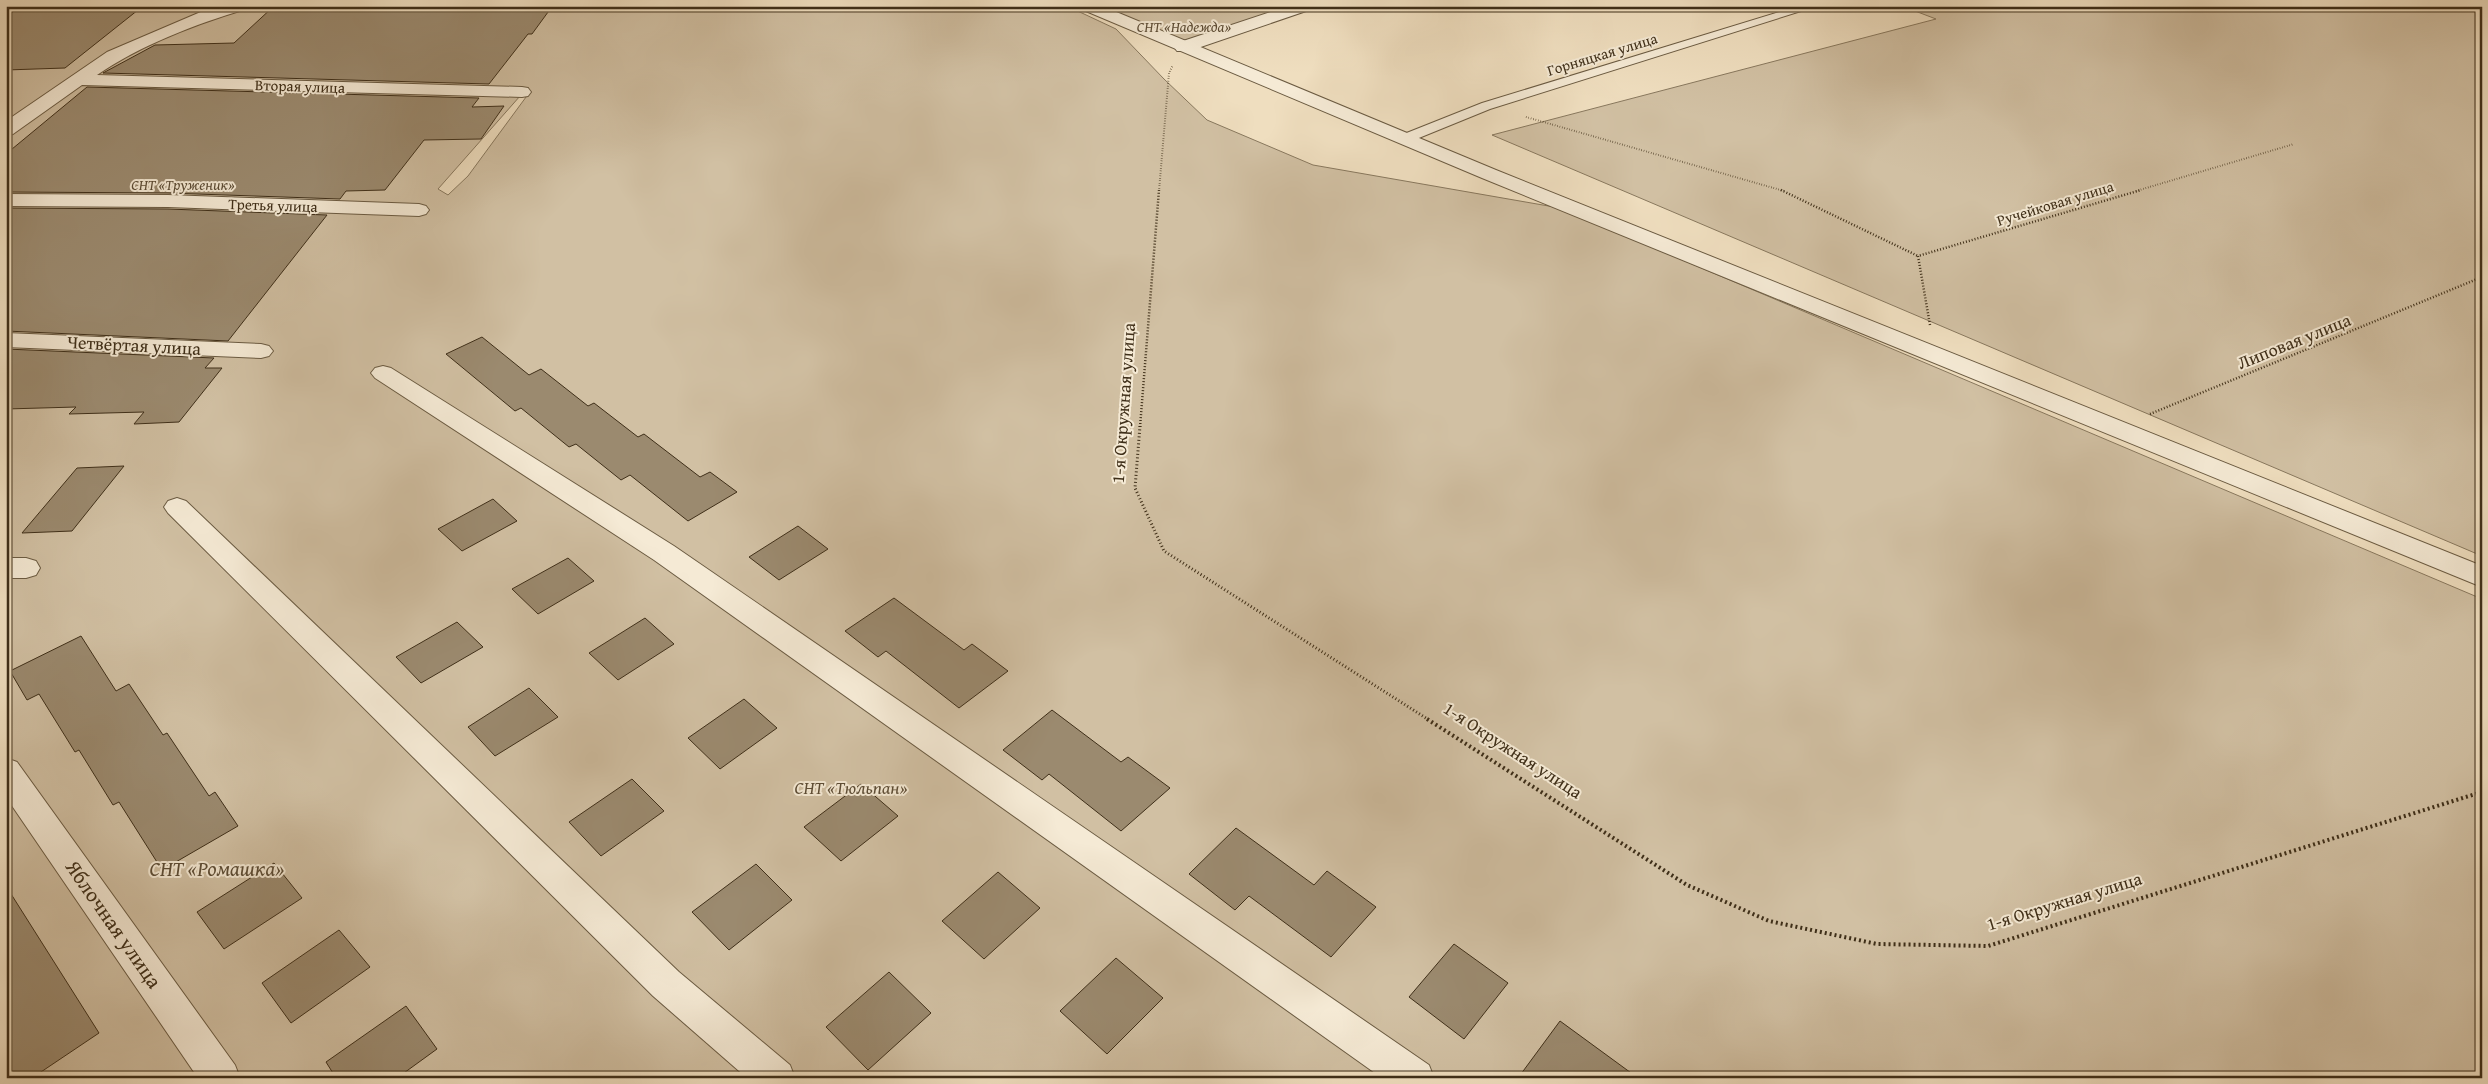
<svg xmlns="http://www.w3.org/2000/svg" width="2488" height="1084" font-family="'Gentium Book Plus',serif">
	<rect width="100%" height="100%" fill="#efdebf"/>
	<filter id="stains"><feTurbulence type="fractalNoise" baseFrequency=".004" numOctaves="4"/><feColorMatrix values="0 0 0 0 .2 0 0 0 0 .09 0 0 0 0 .02 0 0 0 .5 -.17"/></filter>
	<radialGradient id="worn" r=".72"><stop offset=".6" stop-color="#630" stop-opacity="0"/><stop offset="1" stop-color="#630" stop-opacity=".3"/></radialGradient>
	<path fill="#d1c0a3" stroke="#88785e" fill-rule="evenodd" d="M6,6H1067L1116,29L1164,79L1207,120L1313,165L1560,208L2482,599V1078H6ZM528,87L529,93L468,176L448,195L438,189Z
		M1087,6H1310L1183,47Z
		M1902,6H2482V556L1492,135L1936,19Z"/>
	<path fill="#9b8a6f" stroke="#3f2f19" d="M6,6H143L65,68L6,70Z
		M274,6H495L492,9L551,8L532,34H528L489,84L103,73L155,45L234,43Z
		M87,87L479,98L472,107L504,106L481,139L424,140L385,190L346,191L340,199L168,193L6,192V154Z
		M6,208L168,209L327,215L228,341L6,331Z
		M482,337L529,375L541,369L588,406L594,403L638,437L644,434L700,477L710,472L737,492L688,521L630,475L621,480L576,444L569,447L521,408L515,411L446,354Z
		M6,349L214,358L205,368H222L179,422L134,424L144,412L69,414L76,407L6,409Z
		M124,466L72,531L22,533L77,468Z
		M493,499L517,521L462,551L438,529Z
		M798,526L828,549L779,580L749,557Z
		M568,558L594,581L538,614L512,589Z
		M894,598L964,650L972,644L1008,671L959,708L886,651L878,657L845,631Z
		M645,618L674,644L618,680L589,653Z
		M457,622L483,647L421,683L396,657Z
		M81,636L116,691L129,684L163,735L167,733L209,796L215,792L238,826L162,870L119,802L113,805L79,750L75,752L39,694L27,700L10,671Z
		M529,688L558,717L495,756L468,727Z
		M744,699L777,728L720,769L688,738Z
		M1052,710L1121,762L1128,757L1170,788L1121,831L1049,774L1042,780L1003,750Z
		M632,779L664,811L601,856L569,822Z
		M861,784L898,816L841,861L804,827Z
		M1236,828L1314,885L1327,871L1376,907L1331,957L1249,896L1235,910L1189,874Z
		M274,863L302,898L224,949L197,912Z
		M756,864L792,900L729,950L692,912Z
		M998,872L1040,908L984,959L942,921Z
		M6,886L99,1033L32,1078H6Z
		M339,930L370,967L291,1023L262,983Z
		M1454,944L1508,983L1464,1039L1409,997Z
		M1116,958L1163,998L1107,1054L1060,1011Z
		M889,972L931,1013L868,1070L826,1027Z
		M406,1006L437,1049L397,1078H336L326,1062Z
		M1560,1021L1638,1078H1518Z"/>
	<g fill="none" stroke-linecap="round" stroke-linejoin="round">
		<defs>
			<path id="service" d="M1799,6H1817L1490,109L1409,142L1404,143L1397,139L1399,136L1482,103Z"/>
			<path id="minor" d="M221,6H248L246,9C196,24 139,46 97,75L522,87L528,88L531,92L528,96L522,97L82,85L13,134L6,136V121L107,52L203,11Z
				M1289,6H1314L1312,9L1189,51H1177L1174,47L1177,43Z
				M6,194L168,195L419,204L426,206L429,210L426,214L419,216L168,207L6,206Z
				M6,333L261,344L269,346L273,351L269,356L261,358L6,347Z
				M383,366L391,368L674,546L1429,1065L1434,1078H1382L654,560L375,378L371,373L375,368Z
				M177,498L186,501L679,972L790,1065L795,1078H747L653,996L168,513L164,507L168,501Z
				M6,558H26L36,561L40,568L36,575L26,578H6Z
				M6,758L17,762L235,1065L240,1078H198L6,797Z"/>
			<path id="tertiary" d="M1079,6H1102L1496,170L2482,566V587L1482,178L1081,9Z"/>
		</defs>
		<use href="#service" stroke="#6b5b42" stroke-width="2"/>
		<use href="#minor" stroke="#6b5b42" stroke-width="2"/>
		<use href="#tertiary" stroke="#6b5b42" stroke-width="2"/>
		<path stroke="#3f2f19" stroke-width="2" stroke-dasharray="0.5 2" stroke-linecap="butt" d="M1526,117L1784,191
			M1159,191L1169,73L1173,65
			M2136,191L2294,144"/>
		<path stroke="#3f2f19" stroke-width="2.5" stroke-dasharray="1 2" stroke-linecap="butt" d="M1781,190L1918,256
			M1930,325L1918,256L2141,190
			M2150,414L2482,277
			M1140,427L1159,190"/>
		<path stroke="#3f2f19" stroke-width="3" stroke-dasharray="1 2.5" stroke-linecap="butt" d="M1140,426L1135,488L1164,551L1429,720"/>
		<path stroke="#3f2f19" stroke-width="4" stroke-dasharray="2 3" stroke-linecap="butt" d="M1427,719L1687,885L1769,921L1877,944L1988,946L2482,792"/>
		<use href="#service" fill="#f5ead5" fill-rule="evenodd"/>
		<use href="#minor" fill="#f5ead5" fill-rule="evenodd"/>
		<use href="#tertiary" fill="#f5ead5" fill-rule="evenodd"/>
	</g>
	<g text-anchor="middle" dominant-baseline="central" stroke-width="4" stroke-linejoin="round" paint-order="stroke">
		<g font-size="15" font-style="italic" fill="#5c4c35" stroke="#f5ead5">
			<text x="1184" y="26">СНТ «Надежда»</text>
			<text x="183" y="184">СНТ «Труженик»</text>
		</g>
		<g font-size="15" fill="#3f2f19" stroke="#f5ead5">
			<text transform="translate(1602 54) rotate(-17)">Горняцкая улица</text>
			<text transform="translate(300 86) rotate(2)">Вторая улица</text>
			<text transform="translate(2055 203) rotate(-17)">Ручейковая улица</text>
			<text transform="translate(273 205) rotate(2)">Третья улица</text>
		</g>
		<g font-size="18" fill="#3f2f19" stroke="#f5ead5">
			<text transform="translate(2294 341) rotate(-22)">Липовая улица</text>
			<text transform="translate(134 345) rotate(3)">Четвёртая улица</text>
			<text transform="translate(1123 403) rotate(-86)">1-я Окружная улица</text>
			<text transform="translate(1513 750) rotate(33)">1-я Окружная улица</text>
			<text transform="translate(2064 901) rotate(-17)">1-я Окружная улица</text>
		</g>
		<g font-size="18" font-style="italic" fill="#5c4c35" stroke="#f5ead5">
			<text x="851" y="787">СНТ «Тюльпан»</text>
		</g>
		<g font-size="21" font-style="italic" fill="#5c4c35" stroke="#f5ead5">
			<text x="217" y="868">СНТ «Ромашка»</text>
		</g>
		<g font-size="21" fill="#3f2f19" stroke="#f5ead5">
			<text transform="translate(114 924) rotate(55)">Яблочная улица</text>
		</g>
	</g>
	<rect width="2488" height="1084" fill="none" stroke="#efdebf" stroke-width="25"/>
	<rect x="8" y="8" width="2473" height="1069" fill="none" stroke="#3f2f19" stroke-width="2.5"/>
	<rect x="12" y="12" width="2463" height="1059" fill="none" stroke="#3f2f19"/>
	<rect width="100%" height="100%" filter="url(#stains)"/>
	<rect width="100%" height="100%" fill="url(#worn)"/>
</svg>
